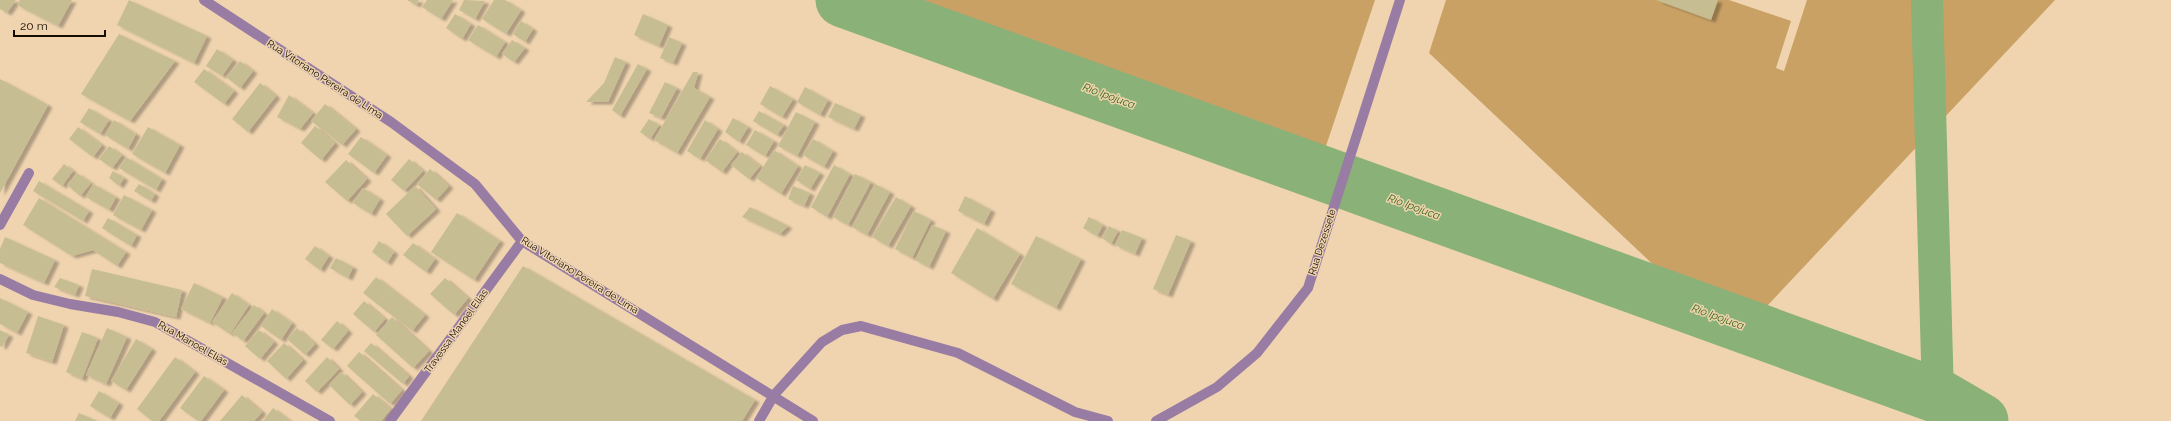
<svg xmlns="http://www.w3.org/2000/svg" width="2171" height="421" font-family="Raleway,sans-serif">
	<defs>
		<filter id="shadow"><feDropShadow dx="4.5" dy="2.5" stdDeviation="1" flood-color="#0004"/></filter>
	</defs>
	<rect width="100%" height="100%" fill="#efd4af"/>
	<path fill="#c9a165" d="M861,0H1375L1326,146L1302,166L958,42Z
		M1446,0H1729L1791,21L1776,68L1784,71L1807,0H2055L1734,341L1429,53Z"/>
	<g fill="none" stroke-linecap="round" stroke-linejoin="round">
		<path stroke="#89b178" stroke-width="32" d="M1927,0L1938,396"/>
		<path stroke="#89b178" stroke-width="55" d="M843,0L1938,396L1981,421"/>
	</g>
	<path fill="#c7bd93" filter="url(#shadow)" d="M0,0H16L7,13L0,9Z
		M20,0H72L58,26L17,5Z
		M129,0L207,36L194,63L117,25Z
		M407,0H419L416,5Z
		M427,0H453L441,19L422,7Z
		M464,0L485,1L475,19L459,10Z
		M494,0H505L521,10L506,34L482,19Z
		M1656,0H1718L1711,20Z
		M455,14L471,24L462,39L446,28Z
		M643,14L668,25L659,46L634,35Z
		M521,21L533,29L525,42L513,34Z
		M478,25L505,42L496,57L468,40Z
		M119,34L175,61L130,121L81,94Z
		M669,37L682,43L673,63L660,58Z
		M512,40L525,48L514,62L502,54Z
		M217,49L233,60L222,76L206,66Z
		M615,57L626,62L608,102H586L604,83Z
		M240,61L253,71L240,88L226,77Z
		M638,64L647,69L620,116L612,110Z
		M204,69L234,91L224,104L194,82Z
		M693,72H698L694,88L710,97L677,153L654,140Z
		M0,79L48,105L0,193Z
		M665,82L677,88L661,118L649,113Z
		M260,83L276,96L248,132L232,119Z
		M770,86L793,99L782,117L760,104Z
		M805,87L828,100L820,115L797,102Z
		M289,95L313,113L300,129L277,117Z
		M835,103L861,115L854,129L828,117Z
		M325,104L356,129L342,145L311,121Z
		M89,108L109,120L100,134L80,122Z
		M759,111L784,125L777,135L753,121Z
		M796,112L815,122L797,156L778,146Z
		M733,118L748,127L739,142L725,132Z
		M649,119L659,125L650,139L640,132Z
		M114,120L136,134L128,149L105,135Z
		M705,120L718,129L700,159L687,151Z
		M315,126L335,143L321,160L301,143Z
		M78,127L102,145L93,157L69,139Z
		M148,127L180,145L165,173L132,154Z
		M755,130L774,141L765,156L746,145Z
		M361,137L387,155L374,173L348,154Z
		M720,139L737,152L722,172L705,160Z
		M813,139L833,151L824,167L803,155Z
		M109,146L122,155L112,168L99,159Z
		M774,150L798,166L781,194L756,178Z
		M742,152L760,166L749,179L731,165Z
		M126,157L162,179L156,190L119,168Z
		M409,159L423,171L404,191L391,180Z
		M346,160L367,179L347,201L325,182Z
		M64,164L73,171L62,186L52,179Z
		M805,165L820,173L810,189L796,180Z
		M834,165L850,174L827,217L811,207Z
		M430,169L449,186L436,200L417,184Z
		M113,171L124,178L119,186L109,178Z
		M77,173L91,183L80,196L67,185Z
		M855,174L871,182L848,225L833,217Z
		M39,181L89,211L83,221L33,191Z
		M93,184L116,197L109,210L86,197Z
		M139,184L155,194L151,201L134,191Z
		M875,184L890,192L867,235L852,227Z
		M415,186L436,209L407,236L386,214Z
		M793,186L810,193L804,206L788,199Z
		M363,188L380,199L371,214L353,203Z
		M124,195L152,210L141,230L113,215Z
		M965,196L991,210L984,224L958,211Z
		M896,197L911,206L888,246L872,237Z
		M39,198L126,252L117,266L93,250L72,256L23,225Z
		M750,207L788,226L780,234L742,217Z
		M914,211L931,220L912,258L895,249Z
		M457,213L500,241L474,280L431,252Z
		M1089,217L1103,225L1097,236L1083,228Z
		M108,218L137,235L131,246L102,228Z
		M932,225L946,231L929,267L915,260Z
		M1109,226L1118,231L1111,244L1102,238Z
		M977,228L1020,254L993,299L951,273Z
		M1122,230L1142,238L1135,254L1115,245Z
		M1176,235L1191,241L1168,295L1153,289Z
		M1036,236L1081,259L1056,308L1011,284Z
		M5,237L55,260L44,283L0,263V249Z
		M379,241L394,252L387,263L372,252Z
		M413,243L435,259L426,272L403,255Z
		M315,246L329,256L320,270L305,259Z
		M336,258L353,267L348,278L330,268Z
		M523,266L755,400L742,421H421Z
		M92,269L182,290L176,317L85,296Z
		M376,277L425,315L412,331L363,293Z
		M60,278L79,285L75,295L54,287Z
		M445,278L468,298L454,315L430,294Z
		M194,283L223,297L210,323L181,309Z
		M232,293L249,305L230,334L212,322Z
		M0,298L28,312L17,333L0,324Z
		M364,301L385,319L374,332L353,314Z
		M254,305L264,313L243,341L232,333Z
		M272,309L292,323L281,340L261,326Z
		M38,316L64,325L52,362L26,353Z
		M392,317L429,351L413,368L376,335Z
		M337,321L348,331L333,349L321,340Z
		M107,328L127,337L106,384L86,375Z
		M297,328L315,344L305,355L287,339Z
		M0,330L9,335L2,347L0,346Z
		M259,330L274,342L260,359L245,346Z
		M82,332L98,338L82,379L66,372Z
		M136,339L152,349L126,390L111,381Z
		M284,343L303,360L286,379L267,361Z
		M371,343L409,376L403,384L364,351Z
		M359,352L402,390L390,404L347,366Z
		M175,357L195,372L159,421H152L137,409Z
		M327,357L339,369L317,392L305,381Z
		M341,372L362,392L350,405L329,385Z
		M204,376L224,390L201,421H198L180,408Z
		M99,391L119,403L110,418L90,406Z
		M373,394L391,409L381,421H361L354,416Z
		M242,395L262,412L254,421H220Z
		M273,408L290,421H263Z
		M79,413L97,421H75Z"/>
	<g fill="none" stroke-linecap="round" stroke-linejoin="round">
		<path stroke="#987ca4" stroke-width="10" d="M204,0L391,122L475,184L522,241L813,421
			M0,225L29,173
			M0,279L33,295L70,304L118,312L155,322L330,421
			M390,421L522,241
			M759,421L774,395L822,342L842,330L861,326L958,353L1075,412L1108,421
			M1156,421L1217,387L1257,353L1308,288L1400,0"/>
	</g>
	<g text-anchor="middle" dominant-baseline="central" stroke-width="3" stroke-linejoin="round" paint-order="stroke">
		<g font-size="10" fill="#150c02" stroke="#efd4af">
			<text transform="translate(325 79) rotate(33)">Rua Vitoriano Pereira de Lima</text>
			<text transform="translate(1322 242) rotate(-72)">Rua Dezessete</text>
			<text transform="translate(580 275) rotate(32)">Rua Vitoriano Pereira de Lima</text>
			<text transform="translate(456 331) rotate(-54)">Travessa Manoel Elias</text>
			<text transform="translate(193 343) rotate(30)">Rua Manoel Elias</text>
		</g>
		<g font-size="11" font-style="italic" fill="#346516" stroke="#efd4af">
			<text transform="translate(1109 96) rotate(20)">Rio Ipojuca</text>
			<text transform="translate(1414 207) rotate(20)">Rio Ipojuca</text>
			<text transform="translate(1718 317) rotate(20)">Rio Ipojuca</text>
		</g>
	</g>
	<path d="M14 30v6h91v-6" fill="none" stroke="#150c02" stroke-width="2"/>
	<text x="20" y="30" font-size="12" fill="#150c02" stroke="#efd4af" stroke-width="3" paint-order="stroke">20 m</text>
</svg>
